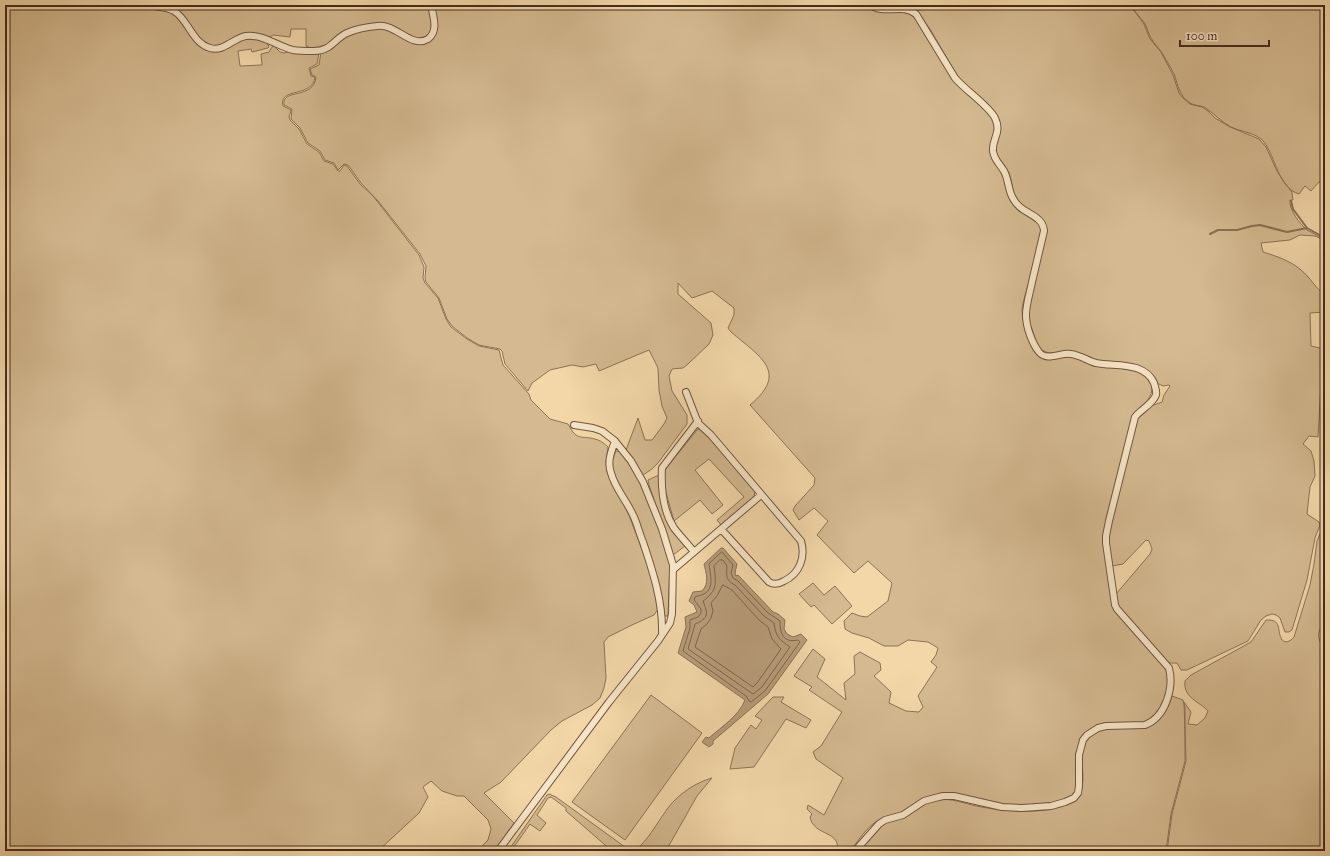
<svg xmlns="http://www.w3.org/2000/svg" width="1330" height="856" font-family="'IM FELL Great Primer',serif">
	<rect width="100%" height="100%" fill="#f3d7a9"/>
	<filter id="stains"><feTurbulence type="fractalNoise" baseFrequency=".005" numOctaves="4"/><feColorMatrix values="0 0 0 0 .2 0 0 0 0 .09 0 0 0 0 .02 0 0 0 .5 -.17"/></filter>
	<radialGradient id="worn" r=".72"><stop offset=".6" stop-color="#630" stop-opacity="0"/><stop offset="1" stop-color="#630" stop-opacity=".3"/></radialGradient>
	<path fill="#d5ba91" stroke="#8c7357" d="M5,5H142C152,11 164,8 174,13L207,49C223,45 257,30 269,46L268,48L252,52L251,49L238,51L240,66L262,65L261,54L269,52L272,47L274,46L280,52L284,53C295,49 308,56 319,53L317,64L309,68L311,76L315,77C313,98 278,87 283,106L291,110L289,117L290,120L299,129L307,144L319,152L324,161L333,164L338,171H340L344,165L347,166L360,184L373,196L419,255L424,267L423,278L425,283L438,298L446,319L451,327L467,339L479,346L499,350L503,365L529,394L531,400L550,419L568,424C578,443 581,434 598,440C601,441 605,444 608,447L606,462L607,472L629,515L650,571L657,601L658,609L654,615L632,625L608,637L604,642L606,678L604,688L600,698L592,705L562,721L551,730L501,782L484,793L514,823L494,851H477L488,840L491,829L488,820L464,796H457L442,791L431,781L423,787L428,797L419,813L378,851H10L5,843Z
		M161,5H429C431,18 437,36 419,39C405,35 395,23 380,23C373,23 362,25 355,28C340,34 323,56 306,46V29H291L290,37L273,35L270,37L254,34L214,47L204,44L179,12Z
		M433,5H868C881,15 901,6 915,18L953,79L961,88L990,113L996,127L990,151L995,164L1003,174L1010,200L1015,206L1040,222L1041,232C1037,250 1032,268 1028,285C1026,293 1023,301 1022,309C1022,323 1027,338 1033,350C1041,363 1060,355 1073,357C1084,360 1094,365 1105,367C1118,369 1154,367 1152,389C1151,402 1139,406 1133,415L1106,519L1104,534L1111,600L1168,670L1169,679L1164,704L1149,722C1138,723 1127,723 1116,724C1085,726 1076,733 1077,766C1077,774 1080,785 1075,793C1072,799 1066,799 1060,801C1022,813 982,801 945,794C923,793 915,807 897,814C891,817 882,817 877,821C866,828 858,841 850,851H837C841,833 820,835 813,824C811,822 811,820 810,817L812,814L807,809L808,805L824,815L843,778L816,759L813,752L821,746L842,712L809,690L812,687L794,676L813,649L825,659L817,677L846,700L844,683L855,674L854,656L860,652L880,663L881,670L874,676L891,692L889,703L906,711L919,712L923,707L918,696L937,667L931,662L936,655L938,648L928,642L908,640L898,646H884L869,638L852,633L845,629L844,621L852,613L860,616L867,617L888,601L892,583L868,561L854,573L817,535L828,521L814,508L799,520L793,510L795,506L814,485L815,478L750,405C790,372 759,356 731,332L728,328L734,315V308L712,291L692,298L678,283V294L711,323L713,335L709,344L688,364L683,368L672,369L669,376L672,391L687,415V424L658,463L652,469L643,475L626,450L638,418L645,440H652L664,424L667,418L662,406L659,390L658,368L649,350L599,371L596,364L583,367L572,365L550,370L532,383L528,391L505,364L502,351L500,349L479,345L467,338L452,326L447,319L439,298L426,282L425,278L426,266L420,254L378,201L361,183L348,165L344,164L338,170L334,163L325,160L320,151L308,143L300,128L291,119L292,109L284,105C281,88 314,100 316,77L312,75L310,69L319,65L321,52L333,47L342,38L349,34L375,28L387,29L403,38L432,39C441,29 435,17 433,5Z
		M916,5H1130L1144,24L1150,39L1161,52L1173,75L1179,93L1183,98L1190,104L1202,107L1208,111L1215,118L1230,127L1259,139L1266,147L1277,171L1284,182L1292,192L1293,200H1290C1289,210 1300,224 1307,230C1313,233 1319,236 1324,240L1315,236L1300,235L1290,240L1261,243L1263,252C1276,256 1291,261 1301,270C1310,277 1316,289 1325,295V312L1310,313L1311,346L1324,349L1325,352V383L1321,384L1318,437L1309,436L1303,444L1311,451L1314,461L1315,476L1310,487L1307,514L1319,522L1320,525L1315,538L1307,580L1292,630L1289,632H1285L1280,618L1276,615L1272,614L1266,616L1261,620L1248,641L1187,670H1181L1177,663H1170L1164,659L1119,609L1117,604L1116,594L1150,554L1152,549L1149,541L1146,540L1123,564L1112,566L1108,536L1137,417L1151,406L1162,402L1164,395L1170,386L1169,385L1163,386L1157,383C1155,376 1151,373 1144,369L1097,361L1063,352L1049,353L1041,350L1038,346L1028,318V311L1046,228L1045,222C1038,214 1027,212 1020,205C1012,197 1013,183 1009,173C1006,166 994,157 995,150C995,139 1002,135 1000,123L958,77L930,29L917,11Z
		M1131,5H1325V179L1319,182L1311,191L1305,186L1299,194C1279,189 1275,156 1264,142C1257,133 1242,132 1231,127C1221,122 1214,113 1204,107C1200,105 1194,106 1190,103C1179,96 1178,85 1174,74C1170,67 1166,59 1162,53C1159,48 1154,44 1151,38C1148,33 1147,27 1144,22C1139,16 1134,11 1131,5Z
		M699,429L708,437L755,490L754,497L721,525L717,520L744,497L709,459L695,470L723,505L712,514L700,500L674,521L665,489L664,471L697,430Z
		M616,451H620L634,471L643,489L660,531L670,565L668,616H665L653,567L612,470V461Z
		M659,475V484L671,527L685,546L673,555L649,485L648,480Z
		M1325,522V622C1316,631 1317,640 1325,649V851H1167L1172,814L1186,761L1184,702L1191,712L1188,724L1197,725L1205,718L1208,711C1199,701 1183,698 1185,681L1191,675L1251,642L1266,620C1282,619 1277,630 1281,638C1284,645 1291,641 1294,637L1310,585L1314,564L1317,541Z
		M813,583L824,595L835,586L852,606L832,624L814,605L811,607L799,594Z
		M651,695L702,733L625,840L572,802Z
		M1172,696L1183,700L1185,708V761L1171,814L1166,851H857C866,842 874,833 883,825C891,818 927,801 938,800C952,798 963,803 976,806C1002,811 1042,815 1066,805C1102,791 1064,747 1097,731C1103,728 1110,729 1115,728C1146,728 1161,731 1172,696Z
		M773,697H784L781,702L811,720L806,728L786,719L754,767L730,769L735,748L751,725L756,729L762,720L755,716Z
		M712,778L697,796L667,849L672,851H623L622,850L612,851L566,811V808L551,797L548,798L537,815L546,823L540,831L530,824L511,851H508L547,795L549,794L556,797L625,847C629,849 633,850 637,848C649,841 663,811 675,800C685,790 698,782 712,778Z"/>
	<path fill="#b89d79" stroke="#8a7054" d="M721,548H723L737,564L735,573L736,576L738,575L773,612L778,614L785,620L784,629L787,634L793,637L801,634L807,640L768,694L713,741V744L709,747L702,742L706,737L709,738C721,727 739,716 745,700L678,653L686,627L685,617L697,612L694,605L689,601L693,592L702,591C710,583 706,573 704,564Z"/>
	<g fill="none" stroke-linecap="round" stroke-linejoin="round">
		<path stroke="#7e644b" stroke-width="1" d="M722,552L733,565L731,573L733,578L738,581L767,612L780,621C780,634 783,643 798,640L800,642L765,691L751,702L749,701L746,696L683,651L690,628V620L698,617L701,613V609L694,600L695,597C698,595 701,596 704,594C715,588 710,574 709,564Z
			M720,560H723L727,566C726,575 726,581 735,585L764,616L774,623C776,638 779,639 790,647L762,687L753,694L688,649L695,624C709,618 708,614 703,601C718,590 716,583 714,566Z
			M723,585L732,590L759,620L768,627L772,639L781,649L757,683L753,687L695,647L701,629L707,624L711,618L713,611L711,603L717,596Z"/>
		<path stroke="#8a7054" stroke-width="2" d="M1291,201L1293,209L1307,228
			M1210,234L1218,230H1237L1252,226L1260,225L1287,232L1307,228L1325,238"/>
		<defs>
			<path id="minor" d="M148,5C156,7 167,7 174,11C188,19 192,43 210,48C224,52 233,38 246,36C263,34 277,46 293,50C299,51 307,51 314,51C331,51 334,39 347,33C356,29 367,27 377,26C396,23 411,49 428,39C439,31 433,16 431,5
				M686,392L698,423L711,435L801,541C806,558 799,574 784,581C779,584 774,585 769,582L721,529
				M615,441C611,452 607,462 611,473C615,488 626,500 632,513C637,522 639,533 643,542C653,572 663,602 662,634
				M694,552C688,544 680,536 674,528C663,511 661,487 662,468L698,421
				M674,569L761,495
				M498,851L609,702L658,641L670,623L672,614L673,565L662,529L643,482L631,461L615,441L602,431L593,428L574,425
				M855,851L879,824L885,820L903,815L924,801L935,798L943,796H954L1002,807L1022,808L1051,806L1065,802L1074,798L1078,793L1079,786V755L1083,740L1087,735L1098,728L1106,726L1145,725C1166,717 1174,687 1169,668L1117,609L1115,605L1106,543V536L1109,521L1135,417C1140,410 1153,404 1156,395C1157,391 1155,387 1154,383C1144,361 1115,367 1096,363C1088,361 1080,355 1071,354C1061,352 1047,362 1039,352C1032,343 1026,327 1026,315C1026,304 1030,293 1032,282C1036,265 1040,248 1044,231C1043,214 1021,214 1014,200C1008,192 1009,180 1004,171C1000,164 994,160 993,151C992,138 1002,133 995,118C989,106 965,90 955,78L916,14C903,3 884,15 871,5"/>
		</defs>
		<use href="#minor" stroke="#705740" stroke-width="8"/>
		<use href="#minor" stroke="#f7e5c7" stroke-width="6"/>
	</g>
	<rect width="1330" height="856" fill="none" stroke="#f3d7a9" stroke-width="20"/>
	<rect x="6" y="6" width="1318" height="844" fill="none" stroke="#442c1d" stroke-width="2"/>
	<rect x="10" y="10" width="1310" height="836" fill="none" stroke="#442c1d"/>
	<path d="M1180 40v6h89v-6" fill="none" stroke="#442c1d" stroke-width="2"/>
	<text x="1186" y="40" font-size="12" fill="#442c1d" stroke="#f7e5c7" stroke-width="3" paint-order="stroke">100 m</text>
	<rect width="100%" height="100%" filter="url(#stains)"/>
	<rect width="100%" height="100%" fill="url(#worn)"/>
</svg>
